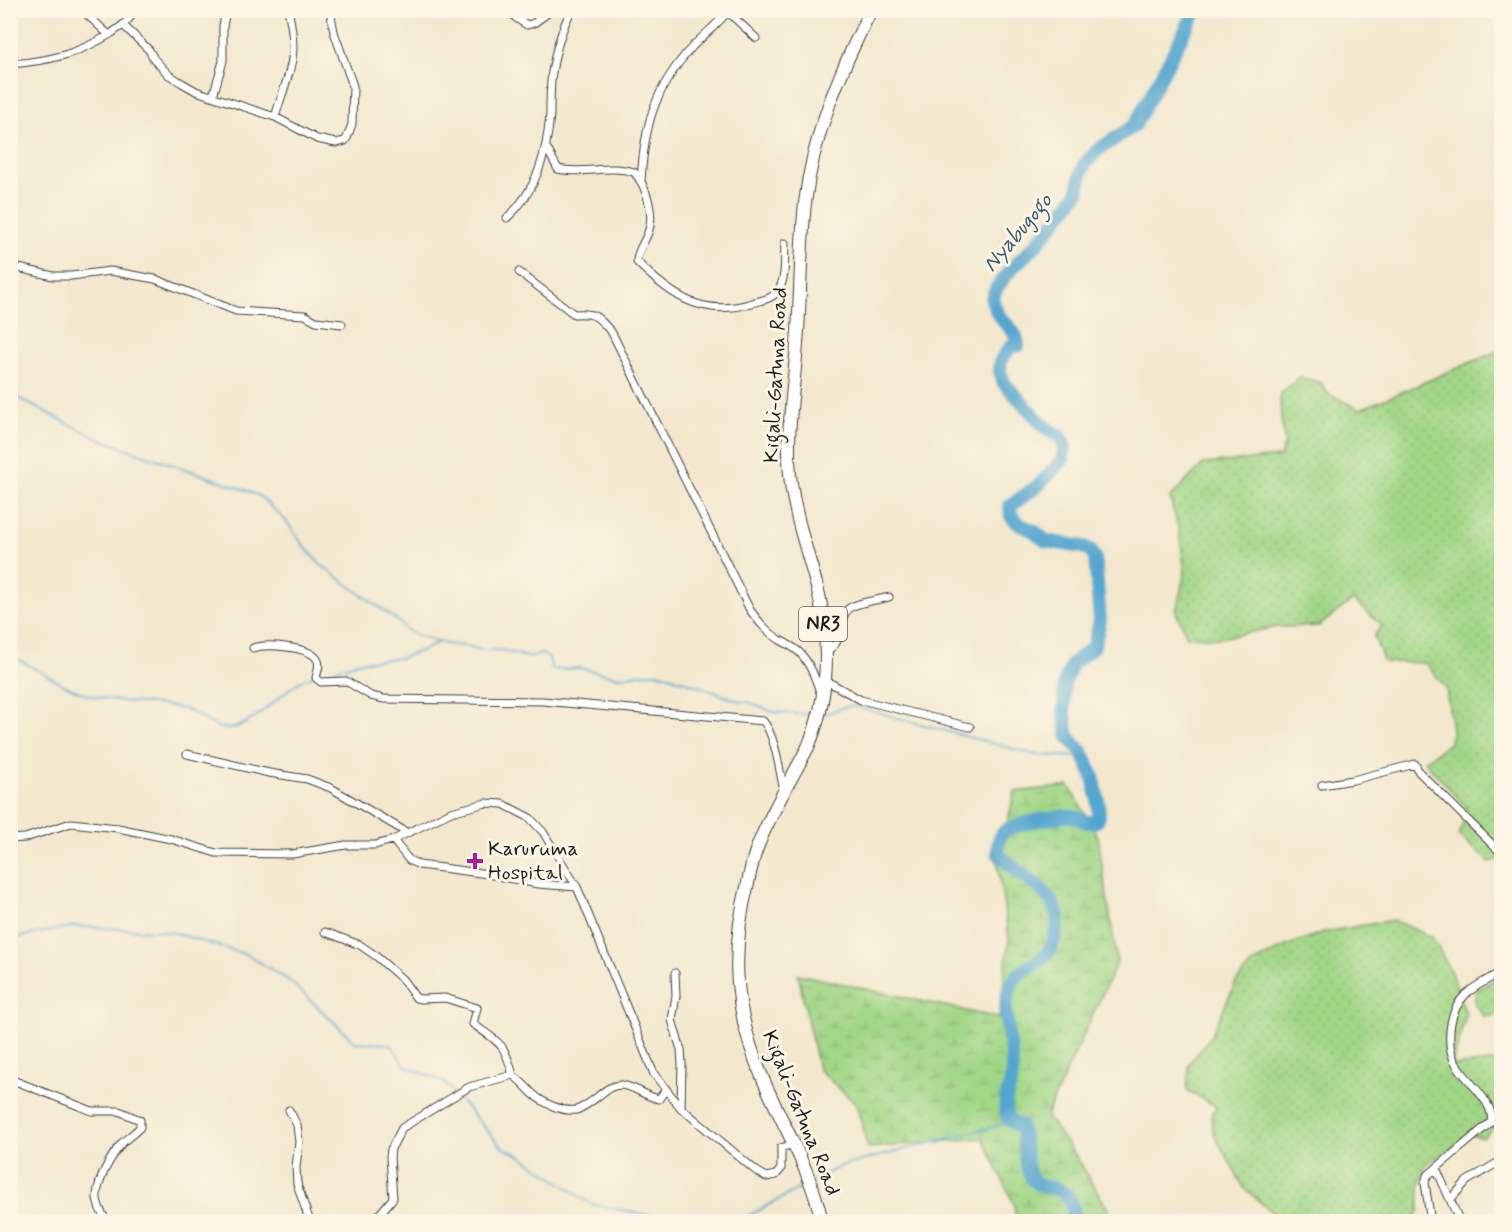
<svg xmlns="http://www.w3.org/2000/svg" width="1512" height="1232" font-family="Mynerve,sans-serif">
	<defs>
		<pattern id="green-dots" width="8" height="8" patternUnits="userSpaceOnUse" patternTransform="scale(1.5)"><rect width="8" height="8" fill="#a2d787"/><path d="M2 2h.1M6 6h.1" fill="none" stroke="#8bb874" stroke-width="1.8" stroke-linecap="round"/></pattern>
		<pattern id="wetland-marsh" width="20" height="14" patternUnits="userSpaceOnUse" patternTransform="scale(1.5)"><rect width="20" height="14" fill="#a2d787"/><path d="M1 5h8M5 5V1M11 12h8M15 12V8" fill="none" stroke="#8bb874"/></pattern>
	</defs>
	<rect width="100%" height="100%" fill="#fcf5e5"/>
	<filter id="ink" filterUnits="userSpaceOnUse"><feTurbulence type="fractalNoise" baseFrequency=".0167" numOctaves="2"/><feDisplacementMap in="SourceGraphic" scale="12" xChannelSelector="R" yChannelSelector="G"/><feConvolveMatrix kernelMatrix="1 2 1 2 8 2 1 2 1" color-interpolation-filters="sRGB"/></filter>
	<filter id="wash" filterUnits="userSpaceOnUse"><feTurbulence type="fractalNoise" baseFrequency=".008" numOctaves="4" result="noise"/><feDisplacementMap in="SourceGraphic" scale="24" xChannelSelector="R" yChannelSelector="G"/><feGaussianBlur stdDeviation="1.35" result="paint"/><feColorMatrix in="noise" values="0 0 0 0 0 0 0 0 0 0 0 0 0 0 0 0 0 1.4 0 .05"/><feComposite in="paint" operator="in"/></filter>
	<g filter="url(#wash)">
		<rect width="100%" height="100%" fill="#f3e8cd"/>
		<path fill="url(#green-dots)" stroke="#5f7a52" stroke-width="1.5" d="M1501,350V859L1490,862L1459,836L1467,808L1424,761L1450,743L1452,729L1446,688L1425,663L1384,662L1374,636L1382,625L1353,600L1319,626L1277,627L1221,638L1187,636L1176,612L1185,571L1179,531L1170,498L1203,464L1280,457L1285,443L1281,419L1280,394L1300,377L1321,383L1328,394L1360,409C1408,391 1454,368 1501,350Z
			M1393,920L1432,937L1450,970L1466,1014L1452,1066L1501,1061V1125H1497L1483,1138L1472,1134L1425,1166L1420,1185L1419,1211L1412,1221H1282L1244,1188L1214,1134L1211,1116L1217,1107L1187,1090L1189,1064L1211,1036L1236,982L1252,964L1286,946L1324,932Z
			M1501,975V1012L1492,1016H1484L1475,1004V992Z"/>
		<path fill="url(#wetland-marsh)" stroke="#5f7a52" stroke-width="1.5" d="M1069,786L1098,837L1117,962L1046,1116L1076,1156L1115,1221H1016L1014,1204L983,1138L868,1148L856,1104L818,1069L798,974L999,1018L1009,940L997,861L1015,792Z"/>
		<g fill="none" stroke-linecap="round" stroke-linejoin="round">
			<path stroke="#54a6cf" stroke-width="2" d="M10,394L99,439L246,490L261,497L286,521L304,546L321,565L398,621L407,630L416,635L446,644L465,646L481,650H501L528,657L542,654L549,658L552,670L580,668L619,677L646,673H661L739,701L752,703L772,712L814,715
				M10,656C39,668 63,689 93,696C123,704 154,702 184,709C201,713 214,733 234,728C263,720 289,680 314,676
				M320,675L357,662L401,658L425,649L440,641
				M823,714C834,712 842,706 853,706L1036,755L1085,757
				M10,939L75,926L171,932L248,955L291,982L355,1042L391,1044L405,1066L443,1081L502,1147L523,1157L591,1204L670,1219L727,1222
				M813,1181L841,1166L1011,1122
				M737,1222L806,1185"/>
			<path stroke="#54a6cf" stroke-width="14" d="M1071,1222C1076,1210 1071,1195 1059,1190C1049,1186 1037,1188 1031,1177C1023,1162 1026,1143 1021,1127C1013,1123 1008,1120 1006,1112C1003,1098 1012,1085 1012,1071C1013,1046 999,1009 1011,985C1023,960 1049,969 1056,932C1057,927 1058,920 1057,914C1052,889 1014,873 998,853C998,845 998,837 1005,831C1012,825 1060,815 1070,816C1081,817 1083,825 1097,821L1099,816L1098,799L1093,776L1082,752L1068,736L1064,709V685L1072,664L1094,646L1100,621L1095,558L1090,550L1083,547L1046,541L1034,531L1019,524L1011,516L1010,506L1039,485L1063,459L1065,447L1060,436L1046,428L1004,383L1000,371L1001,360L1011,346H1018C1018,333 1007,326 1000,317C996,312 994,305 992,299L997,287L1011,269L1036,245L1078,193L1081,173L1085,164L1098,150L1135,125L1190,21L1197,10"/>
		</g>
	</g>
	<g filter="url(#ink)">
		<g fill="none" stroke-linecap="round" stroke-linejoin="round">
			<defs>
				<path id="minor" d="M82,10L109,35
					M510,10L516,18L527,25L534,23L552,10
					M726,10L756,38
					M124,26L149,50L154,59L169,75L182,83L196,91L275,117L317,139L336,143L345,141L347,138L352,124L353,86L334,32L330,10
					M10,64C50,61 78,54 112,33C122,26 129,21 135,10
					M213,96L223,61V26L226,10
					M275,117C288,73 300,59 288,10
					M546,147L558,169C583,175 609,164 634,172C647,187 656,216 647,235C643,245 637,251 637,262C671,296 703,318 752,303C761,300 770,300 777,292C787,280 784,257 785,243
					M641,182C644,126 654,88 693,46C705,34 718,24 729,10
					M507,218C537,191 547,153 550,114C550,100 550,86 552,72C555,52 562,29 571,10
					M10,266L53,276H71L110,271L155,279L236,311L305,315L316,321L342,324
					M519,272L574,314C596,312 598,317 612,333L750,610C759,622 767,632 780,640C787,644 794,647 800,653C811,665 816,680 821,695
					M253,648C266,643 310,647 317,659C321,665 317,672 316,678L321,682L346,681L371,696L384,699L543,701L763,721C775,734 780,773 784,791
					M826,651C845,643 837,623 847,610C853,603 879,600 889,597
					M825,680L861,700L970,727
					M187,754L269,773L307,779L331,788L406,832
					M1322,785L1353,780L1415,764L1419,772L1502,854
					M10,839L25,838L71,823L118,828L171,839L216,853L292,854L346,845H375L393,840L451,812L486,803L503,804L530,818L543,832L577,887L654,1074L681,1108L755,1170L766,1177L776,1175L781,1169V1148L793,1144
					M393,840L409,860L419,865L488,874L538,884L577,887
					M325,932L360,945L376,956L402,979L416,998L421,999L445,998L477,1008L473,1024C500,1043 504,1042 513,1075
					M675,973L676,996L672,1020L681,1050L682,1064L681,1108
					M10,1079L92,1111H119L140,1120V1127C135,1133 128,1137 122,1143C111,1156 99,1177 97,1195C96,1203 102,1214 107,1222
					M289,1110L297,1125L299,1142L296,1167L297,1184L310,1222
					M1436,1168L1460,1222
					M1451,1199L1467,1181L1502,1160
					M373,1222L393,1198L390,1157L391,1149L402,1128L469,1087L513,1075C521,1081 526,1087 533,1094C543,1103 562,1112 576,1110C581,1109 587,1104 592,1101C602,1094 607,1086 620,1085C633,1085 646,1097 659,1099L666,1089
					M1431,1222L1425,1183L1427,1176L1491,1122C1496,1102 1462,1078 1454,1060C1449,1049 1449,1035 1451,1023C1453,1012 1458,1002 1466,994C1476,985 1490,979 1502,971"/>
				<path id="trunk" d="M822,1222C812,1172 783,1126 763,1079C734,1013 730,953 748,883C750,872 753,859 757,848C770,813 791,780 808,747C829,699 830,645 819,595C809,555 794,516 790,475C786,431 794,388 797,344C801,297 800,250 805,203C813,134 840,72 871,10"/>
			</defs>
			<use href="#minor" stroke="#3c3b37" stroke-width="9"/>
			<use href="#trunk" stroke="#3c3b37" stroke-width="14"/>
			<use href="#minor" stroke="#fff" stroke-width="7"/>
			<use href="#trunk" stroke="#fff" stroke-width="12"/>
		</g>
	</g>
	<path fill="#b5179e" stroke="#fcf5e5" stroke-width="2" d="M472 852h6v6h6v6h-6v6h-6v-6h-6v-6h6z"/>
	<g text-anchor="middle" dominant-baseline="central" stroke-width="6" stroke-linejoin="round" paint-order="stroke">
		<rect fill="#fcf5e5" stroke="#5f5d58" stroke-width="1.5" x="799" y="607" width="48" height="34" rx="4.5"/>
		<g font-size="20" font-weight="bold" fill="#1c1c1c">
			<text x="823" y="624">NR3</text>
		</g>
		<g font-size="21" fill="#1c1c1c" stroke="#fcf5e5">
			<text transform="translate(776 375) rotate(-87)">Kigali-Gatuna Road</text>
			<text transform="translate(801 1113) rotate(68)">Kigali-Gatuna Road</text>
		</g>
		<g font-size="21" fill="#1c1c1c" stroke="#fcf5e5" text-anchor="start">
			<text x="488" y="849">Karuruma<tspan x="488" dy="24">Hospital</tspan></text>
		</g>
		<g font-size="22" font-style="italic" fill="#355a6d" stroke="#fcf5e5">
			<text transform="translate(1018 233) rotate(-50)">Nyabugogo</text>
		</g>
	</g>
	<rect width="1512" height="1232" fill="none" stroke="#fcf5e5" stroke-width="36"/>
</svg>
